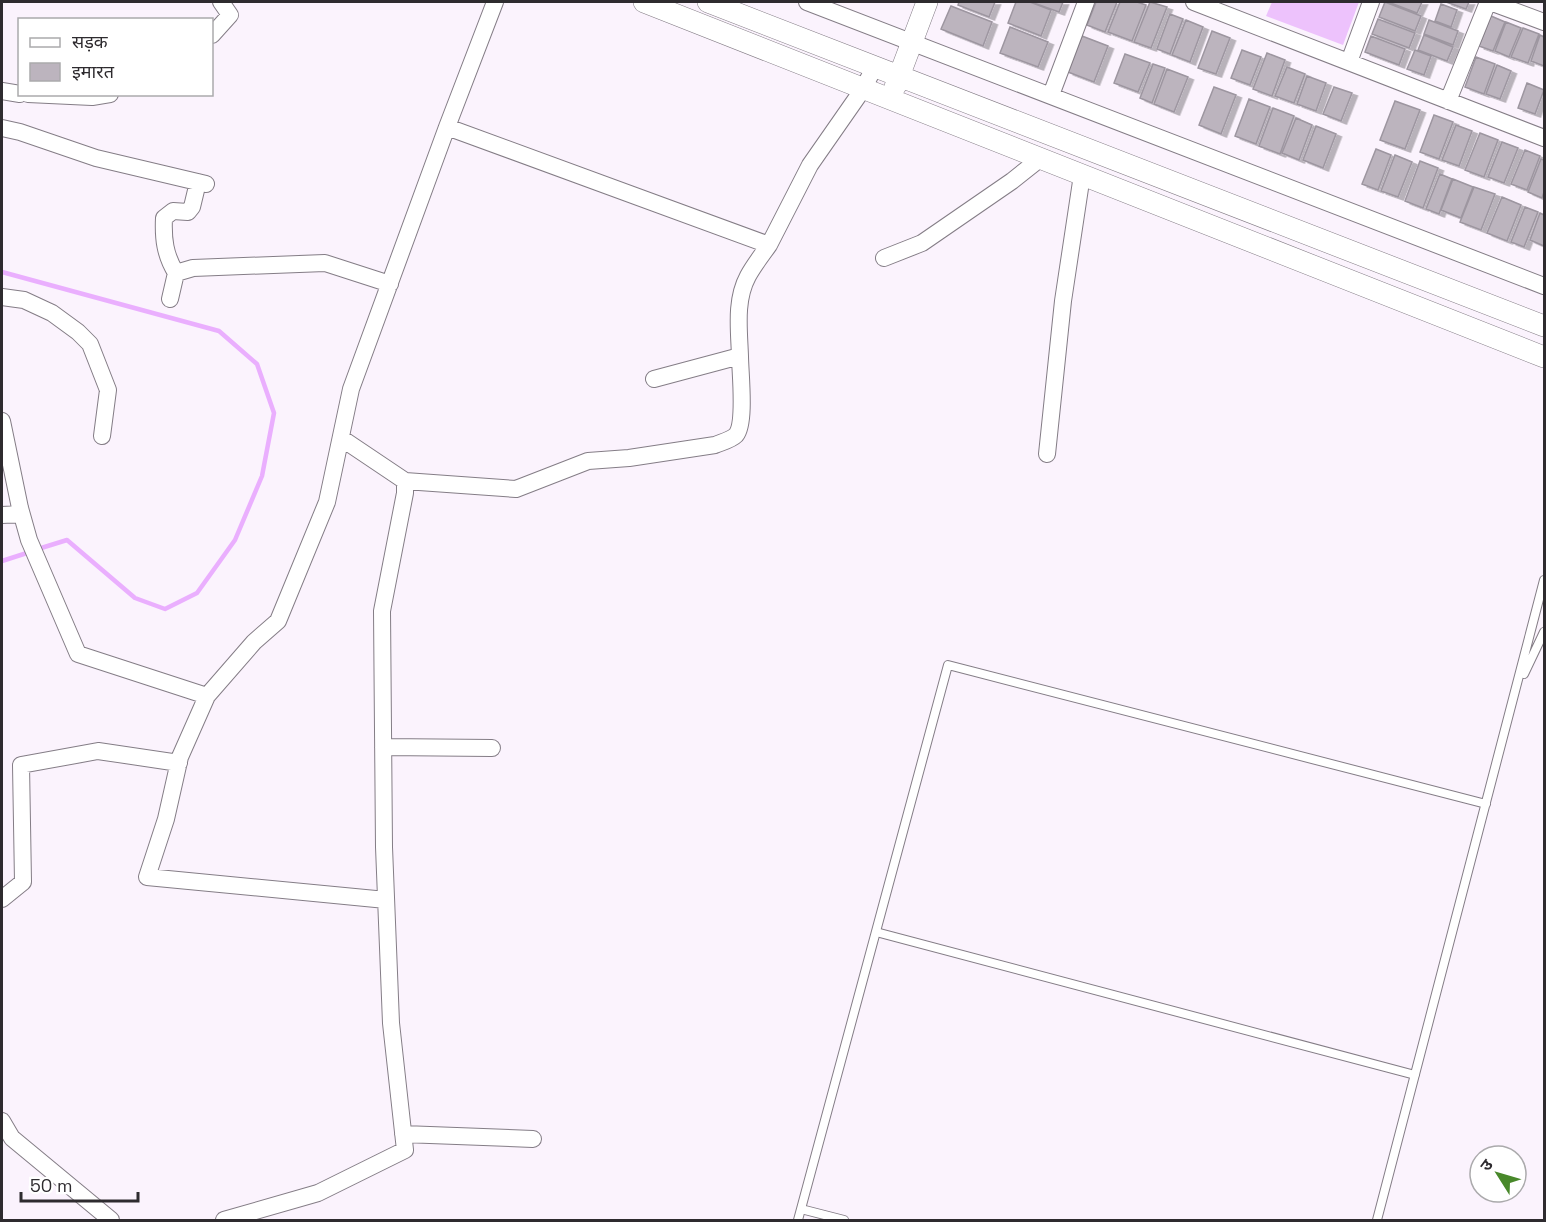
<svg xmlns="http://www.w3.org/2000/svg" width="1546" height="1222" font-family="'Space Grotesk','Noto Sans Devanagari',sans-serif">
	<defs>
		<filter id="shadow"><feDropShadow dx="5.5" dy="3" stdDeviation="0" flood-color="#0004"/></filter>
	</defs>
	<rect width="100%" height="100%" fill="#fbf3fd"/>
	<path fill="#edc2fc" d="M1272,2H1359L1343,45L1266,16Z"/>
	<g fill="none" stroke-linecap="round" stroke-linejoin="round">
		<path stroke="#eaaffe" stroke-width="4.5" d="M2,272L219,331L257,364L274,413L262,476L235,540L197,593L165,609L135,598L67,540L38,549
			M2,561L30,552"/>
	</g>
	<path fill="#bcb4be" stroke="#9d96a0" stroke-width="1.5" filter="url(#shadow)" d="M959,2H995L989,17L958,5Z
		M1016,2H1030L1051,10L1041,36L1008,23Z
		M1031,2H1063L1059,12Z
		M1096,2H1117L1105,32L1087,25Z
		M1120,2H1137L1146,5L1132,41L1108,32Z
		M1150,2L1167,7L1151,48L1134,42Z
		M1385,2L1421,16L1415,31L1379,17Z
		M1388,2H1422L1417,13Z
		M1446,2H1469L1466,9Z
		M1441,4L1457,10L1451,27L1435,21Z
		M951,6L992,22L983,46L941,29Z
		M1170,14L1183,19L1170,54L1157,49Z
		M1491,16L1505,22L1493,51L1479,46Z
		M1378,19L1415,33L1409,48L1372,34Z
		M1186,20L1203,27L1190,62L1172,55Z
		M1429,20L1458,31L1453,45L1424,34Z
		M1506,22L1521,28L1509,57L1495,51Z
		M1010,27L1048,42L1038,67L1000,53Z
		M1523,28L1539,34L1528,63L1511,57Z
		M1212,31L1230,38L1216,74L1198,68Z
		M1424,35L1453,47L1447,61L1418,50Z
		M1540,35L1544,37V66L1531,61Z
		M1082,36L1108,46L1094,82L1068,72Z
		M1371,36L1405,49L1399,65L1365,52Z
		M1242,50L1261,57L1250,85L1231,78Z
		M1415,50L1431,56L1424,75L1407,69Z
		M1267,53L1285,60L1272,96L1253,89Z
		M1125,54L1150,63L1138,92L1114,83Z
		M1476,57L1495,64L1484,94L1465,87Z
		M1153,64L1165,68L1152,103L1140,98Z
		M1497,65L1511,71L1500,99L1486,94Z
		M1287,67L1305,74L1294,103L1275,96Z
		M1167,69L1188,77L1174,112L1154,104Z
		M1307,76L1326,83L1316,111L1297,104Z
		M1527,83L1544,90L1535,114L1518,108Z
		M1214,87L1236,95L1221,134L1199,125Z
		M1334,87L1352,93L1341,121L1323,114Z
		M1249,99L1270,107L1256,144L1235,136Z
		M1395,101L1420,110L1405,149L1380,140Z
		M1273,108L1294,116L1280,154L1259,146Z
		M1434,115L1453,122L1439,159L1420,152Z
		M1296,118L1312,125L1299,160L1282,153Z
		M1456,125L1472,131L1459,166L1442,160Z
		M1316,126L1336,134L1323,168L1303,160Z
		M1480,133L1498,140L1484,177L1465,170Z
		M1502,142L1518,148L1504,183L1488,177Z
		M1376,149L1391,155L1378,190L1362,184Z
		M1525,150L1540,156L1527,190L1511,184Z
		M1395,155L1412,162L1398,197L1381,191Z
		M1541,159L1544,160V192L1542,198L1528,192Z
		M1420,161L1438,168L1423,208L1405,201Z
		M1440,174L1452,179L1439,214L1426,209Z
		M1453,179L1473,187L1461,218L1441,210Z
		M1474,187L1495,194L1481,230L1460,222Z
		M1502,197L1521,205L1507,241L1487,233Z
		M1525,207L1538,212L1524,247L1511,242Z
		M1540,213L1544,215V246L1530,240Z"/>
	<g fill="none" stroke-linecap="round" stroke-linejoin="round">
		<defs>
			<path id="service" d="M1524,674L1544,632
				M876,932L1415,1075
				M801,1209L844,1220
				M798,1220L948,665L1486,804
				M1377,1220L1544,580"/>
			<path id="minor" d="M807,2L1544,286
				M1194,2L1544,138
				M1490,2L1544,22
				M212,35L230,15L221,2
				M1349,62L1371,2
				M2,91L20,94
				M28,94L92,97L110,94
				M1051,95L1086,2
				M1448,101L1488,2
				M447,127L769,245L810,165L863,89L875,66
				M2,128L20,132L96,158L206,184
				M884,258L922,243L1012,181L1041,158
				M176,273C165,255 163,239 164,218L173,211L188,212L192,207L198,182
				M2,297L24,300L52,313L78,332L90,344L108,390L102,436
				M170,299L176,273L193,268L325,263L390,284
				M654,379L740,356C739,329 735,300 748,276C754,265 762,255 769,245
				M2,421L20,508L29,540L78,654L207,696
				M1047,454L1063,301L1082,175
				M405,481L516,489L588,461L629,458L715,445C722,442 731,440 736,435C746,423 740,372 740,356
				M2,515L21,514
				M383,747L492,748
				M2,899L23,882L21,765L98,751L179,763
				M386,900L147,877L166,819L180,757L207,696L254,642L278,621L327,502L351,389L447,127L495,2
				M2,1121L12,1138L111,1220
				M403,1134L533,1139
				M224,1220L318,1193L405,1150L391,1023L384,847L382,611L405,493V481L341,438"/>
			<path id="tertiary" d="M644,2L1544,357
				M708,2L1544,326
				M895,87L927,2"/>
		</defs>
		<use href="#service" stroke="#847d86" stroke-width="10"/>
		<use href="#minor" stroke="#847d86" stroke-width="18"/>
		<use href="#tertiary" stroke="#847d86" stroke-width="22"/>
		<use href="#service" stroke="#fff" stroke-width="8"/>
		<use href="#minor" stroke="#fff" stroke-width="16"/>
		<use href="#tertiary" stroke="#fff" stroke-width="21"/>
	</g>
	<rect width="1546" height="1222" fill="none" stroke="#2e2b2f" stroke-width="6"/>
	<rect x="18" y="18" width="195" height="78" fill="#ffffff" stroke="#abaaac" stroke-width="1.5"/>
	<rect x="30" y="38" width="30" height="9" fill="#ffffff" stroke="#abaaac" stroke-width="1.5"/>
	<text x="72" y="48" font-size="18" fill="#2e2b2f">सड़क</text>
	<rect x="30" y="63" width="30" height="18" fill="#bcb4be" stroke="#abaaac" stroke-width="1.5"/>
	<text x="72" y="78" font-size="18" fill="#2e2b2f">इमारत</text>
	<g transform="translate(1498 1174) rotate(307)"><circle r="28" fill="#ffffff" stroke="#abaaac" stroke-width="1.5"/>
	<path d="M0-4.5L10 22L0 15L-10 22Z" fill="#48882a"/>
	<text y="-9" font-size="16" font-weight="bold" text-anchor="middle" fill="#2e2b2f">उ</text>
	</g>
	<path d="M21 1192v9h117v-9" fill="none" stroke="#2e2b2f" stroke-width="3"/>
	<text x="30" y="1192" font-size="18" fill="#2e2b2f" stroke="#ffffff" stroke-width="4.5" paint-order="stroke">50 m</text>
</svg>
